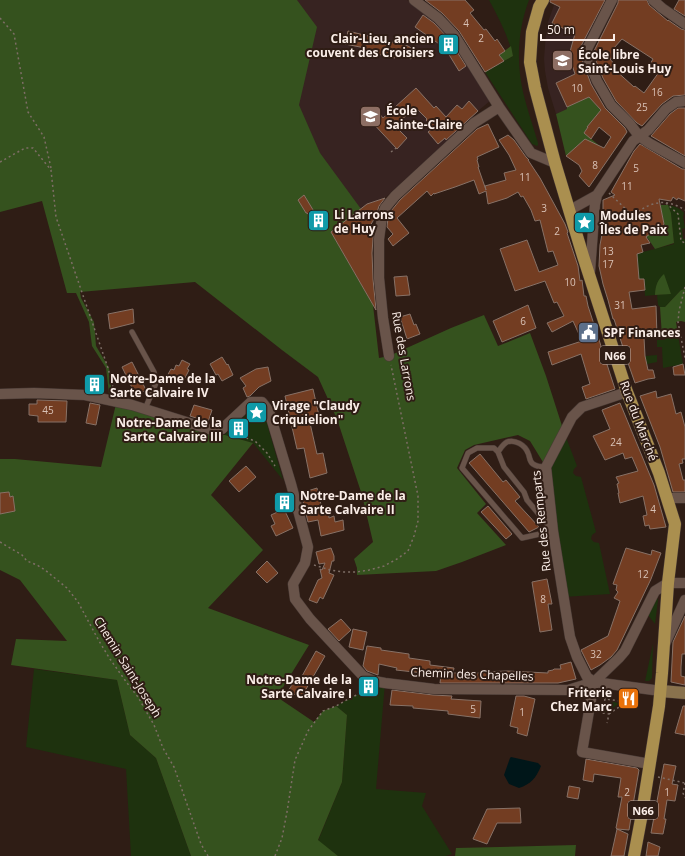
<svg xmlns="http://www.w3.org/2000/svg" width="685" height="856" font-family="'Open Sans',sans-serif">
	<rect width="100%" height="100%" fill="#2f1d15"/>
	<path fill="#372321" d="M292,0H407L425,13L455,41L491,100L478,111L457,132L386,197L367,205L331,232L260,143Z
		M554,5L593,26L583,45L582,49V59L583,63L600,100L568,109L556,114L548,88L545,71L544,59L546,33L548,22Z"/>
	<path fill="#1e320e" d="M489,0H529C518,29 516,61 523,92C527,109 533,126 538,143V145L537,146L532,144L485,72L513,56C508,36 499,18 489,0Z
		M668,205C674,206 680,208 684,213L683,217L685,228L682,229L683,239H685V289L681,290L665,307H660L658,305L657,295L671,293L657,284L655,295L645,296L644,279H639L635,254L674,244L671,213Z
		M678,335L683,364L663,368L662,347H657V340H665L664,336Z
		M657,355V362L647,364L645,356Z
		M253,408L260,409L264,413L283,480L253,443L224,435Z
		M564,432L577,466L574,469L573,473L576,476L581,477L596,532L592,535L591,539L594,542L599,543L610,594L563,597L546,467Z
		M656,598H657L658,600L655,624L648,615Z
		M653,644L652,678L649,681H645Z
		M34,669L117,680L130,735L156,758L191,856H131L126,769L26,747Z
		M385,683L376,789L426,793L422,806L452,854L446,856H338L318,841L342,782L347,715L336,706L352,697Z
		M613,702L618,703L617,705L607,712H604L605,707Z"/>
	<path fill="#35521e" d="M0,0H297L317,27L299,105L320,153L361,209L331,232L373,305L379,358L389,356L451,328L484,315L498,346L530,333L546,376L564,432L546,467L530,441L518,435L474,445L465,450L457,468L486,504L477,513L506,545L462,562L436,571L357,575V568L354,559L373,542L362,495L337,419L318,377L282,350L195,282L80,292L81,298L94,322L96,346L109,368L112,395L109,394L106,368L92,346L89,322L76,293H67L42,201L0,212Z
		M511,46L513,56L504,61L499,55Z
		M589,97L601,110L588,127L584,133L601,147L566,156L556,114L567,109V107Z
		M660,205H668L671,213L674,243L655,249L645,234L650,231L651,233L656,229L665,227Z
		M664,274L671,294L655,295C655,286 658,279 664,274Z
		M685,289V322L681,321L676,322L678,335L662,336L660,307H665L681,290Z
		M116,404L207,434L225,435L253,443L211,495L263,550L208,608L309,645L277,697L314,722L323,711L336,706L347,715L342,782L318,840L338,856H191L156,758L130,735L117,680L11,665L16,639L67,641L20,580L0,570V459H15L101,467Z
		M576,845L575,856H455L456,848Z"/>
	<path fill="#001619" d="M511,757L538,763L541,766C536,778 531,784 519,788L509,784L504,775L510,758Z"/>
	<path fill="#733d22" stroke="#877166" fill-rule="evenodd" d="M425,0H465L474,10L470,13L484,30L486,29L495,41L497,39L505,51L499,55L504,61L485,72L459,31L442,13Z
		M550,0H605L581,46V57L591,84L605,108L625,128L627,132L589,187L579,176L582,171L579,165L566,156L585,139L604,148L611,137L599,127L591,139L584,133L588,127H587L601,110L589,97L567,107L556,83L575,74L572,65L570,53L571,48L575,34L552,23L560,7L550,2Z
		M618,0H647L649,5L668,21V20L681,29L685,30V95L673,96L662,104L642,126L637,123L616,101L603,78L594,56V51L618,3ZM622,39L653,59L649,66L659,72L644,93L635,86L634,87L613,68L616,66L610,59L618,55L613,49Z
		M679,0H685V16L674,9Z
		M423,15L434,23L449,39L466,66L459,71L445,48L415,27Z
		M348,31L408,46L416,51L411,59L397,50L395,58L364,51L365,48L345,44Z
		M416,88L434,108L436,106L446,117L457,105L462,109L469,101L478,111L446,140L445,138L438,144L428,132L433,128L426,120L427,119L415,107L395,126L407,138L397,149L369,119L378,112L383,118Z
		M678,108H685V156L651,136L670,114Z
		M488,124L499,147L477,157L478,159L477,160L479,167H478L486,190L485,186L506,180L504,173L516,170L509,155L499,140L508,135L514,140L526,157L529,160H528L540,178L565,224L568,232L567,233L578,266L580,281L582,280L584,296H586L588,306L615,389L586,399L582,387L590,384L581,354L552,365L548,352L582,341L573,321L552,332L547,323L564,316L557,302L554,303L545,281L515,291L500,249L527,240L539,272L558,265L553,251L548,252L540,220L535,221L531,210L523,196L521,197L518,192L507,198L488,204L486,191L479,194L474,180L455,187L434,194V193L431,196L427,191L397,218L409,233L393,246L388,239L393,234L387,227L388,218L391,211L400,200L477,129Z
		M640,144L682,169H685V201L678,198L677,200L673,197L671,201L659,199L664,224L662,228L656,229L646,237L650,243L641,245L643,252L637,254L639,279H644L645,290L629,292L632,309L656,306L657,336L644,338L645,356L648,370H653L655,378L648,379L635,383L627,360L614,319H613L608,300L603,284L599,266L600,245L603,229V200L615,195L611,192L634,151Z
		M304,195L321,223L318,225L307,213H306L298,200Z
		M385,198L379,206L376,216L367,231L374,224L372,253L373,279L376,310L331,232L367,204Z
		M407,276L410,295L396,296L394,277Z
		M528,305L536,328L502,342L493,321Z
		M133,309L134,323L110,329L108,314Z
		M410,314L414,325L416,324L420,334L407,339L400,317Z
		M222,357L227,365L228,364L233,375L222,381L218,374L216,375L210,364Z
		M182,360L190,364L187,369L189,370L185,378L184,377L181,383L167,376L171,369L174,370L176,365L179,366Z
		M132,362L146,390L136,396L122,367Z
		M683,364L685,375H674L673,367Z
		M268,367L271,381L259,387L250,396L247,397L243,388L246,386L240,378L256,369Z
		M313,389L320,420L310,423L317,454L323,453L327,473L310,478L304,448L297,449L285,396Z
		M656,391L657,398L671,394L676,414L681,412L685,427V459H682L683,463L679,464L683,480H685V492H673L660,447L640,396Z
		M37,400L67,401L66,422H38V416L29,415V404H37Z
		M90,403L100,405L96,425L86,423Z
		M620,403L654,485L666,527L650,529L649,525L645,526L643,516L647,515L643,496L620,503L618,493H619L617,484L619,483L616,477L638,471L632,457L625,459L623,453L605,460L593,436L610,429L602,410Z
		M194,405L212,410L208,422L190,416Z
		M480,454L503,482L506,480L520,497L515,501L539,527L529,532L469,463Z
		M246,466L256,477L239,492L229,481Z
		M317,488L322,509L328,507L329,518L334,516L335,522L343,520L344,530L321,536L318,520L308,522L301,493Z
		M9,492L10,497L13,496L15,511L0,514V493Z
		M488,506L512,534L506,539L481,512Z
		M284,509L293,528L276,536L271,526L275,524L271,515Z
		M331,548L334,556V561H332L329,573L334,575L323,599L320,597L317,603L309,600L318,580L322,578L320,569L322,570L325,563L319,564L316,552Z
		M626,548L651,555L652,550L661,553L651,579L617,650L611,657L600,665L591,670L581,650L608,636L620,601L614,598L618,592L616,590L617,585L613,584Z
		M267,561L278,573L267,583L256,572Z
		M547,579L552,604H548L552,630L540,632L532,582Z
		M685,616V654H682L681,667V676L685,677V685L671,682L673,642Z
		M341,619L351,630L339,641L328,629Z
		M353,629L367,632L363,650L349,647Z
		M367,646L381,648V650L409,654V658L430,661V665L454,668L453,673H480V672L508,671L548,673V671L553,670L554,669H561L560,665L571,662L576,679L558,683H440L441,675L396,670L397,668L379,664L378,675L367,671L363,666Z
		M316,651L325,656L301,698L288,691L294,682L297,685Z
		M392,690L433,695L452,696L451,699L481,701L480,718L448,714V711L413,708V706L390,705Z
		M624,694L632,696L631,704L623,703Z
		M516,696H524L535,699L527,736L517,733L518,728L510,726Z
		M683,706H685V735L675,733Z
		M586,759L637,768L639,770L634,799L629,830L617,829L616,828L622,797H618L621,778L594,774L593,782L583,780Z
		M664,764L676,766L672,784L678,785L675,801L667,800L664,819H666L663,834L651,833Z
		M569,786L580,788L578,799L567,797Z
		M520,808L521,823H497L487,844L473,839L487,809Z
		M617,829L628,834L624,856H611Z
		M648,842L660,847L658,856H646Z"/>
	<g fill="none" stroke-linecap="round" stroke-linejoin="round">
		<defs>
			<path id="lane" d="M132,332L154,372L156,383L145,409
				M498,452L494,448H477L468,453L462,468L522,538L553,531L527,500L524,492L504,467L498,452C501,448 503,444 507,442C515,439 525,445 528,453C530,457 529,461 533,464C537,467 542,467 546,467"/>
			<path id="street" d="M414,0L438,18L454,35L499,107L531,153L555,163
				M612,0L587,49V57L597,81L611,105L630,124L639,136L649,143L685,163
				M653,0L662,8L685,24
				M570,210L597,195L633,141L648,130L666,109L676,102L685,101
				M590,271L595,204L597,195
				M389,356L383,318L379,278V239L382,217L385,208L395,196L474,123L499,107
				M627,392L582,407L572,417L546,467L553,531L570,637L577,657L587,677L594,682L661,691
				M0,394L34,393L85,395L132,405L215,431L222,429L251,402H262L269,411L291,484L308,547L305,563L293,584L295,599L310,619L363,676L374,681L385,683L434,689L568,690L594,682
				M667,498H685
				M665,644L685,600
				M650,764L582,752L594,682L619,658L625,651L655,591L668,583H685"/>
			<path id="secondary" d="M661,691L685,693"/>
			<path id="primary" d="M543,0L539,7L532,32L530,62L535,88L555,163L583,256L627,392L659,473L675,524L668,583L662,673L659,706L641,819L634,856"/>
		</defs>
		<use href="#lane" stroke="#483a35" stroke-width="6"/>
		<use href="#street" stroke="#483a35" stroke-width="11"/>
		<use href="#secondary" stroke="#483a35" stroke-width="13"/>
		<use href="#primary" stroke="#483a35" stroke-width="13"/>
		<path stroke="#7e6e66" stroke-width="1.5" stroke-dasharray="2 3" stroke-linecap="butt" d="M0,18L14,34L28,112L44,137L51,168
			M391,152L396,148
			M0,162L25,148H33L51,170L56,217L108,368L114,391
			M609,193L633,216C650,201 666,198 685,210
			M666,203L678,214L681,241L685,243
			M685,287L679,311L678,322L685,358
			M232,433L255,441L267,453L275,466
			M0,542L22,555L27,561L37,565L45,570L67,588L78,602L99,641L110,659L127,683L138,697L154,725L163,748L174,767L201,844L208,856
			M314,565L330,570L343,572H356L369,570L384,566L397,559L408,551L414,536L418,521V496L391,365
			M601,695L605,696V699L620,701L621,695
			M605,699L602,713L609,714L607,723
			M609,714L619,707L620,701
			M658,777L685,783
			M685,783L683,793L685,798
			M275,856L282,838L287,812L295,760L308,731L323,711L336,706L352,697L369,690"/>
		<use href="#lane" stroke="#69544a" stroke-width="5"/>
		<use href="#street" stroke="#69544a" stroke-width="10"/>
		<use href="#secondary" stroke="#89724d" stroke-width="12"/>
		<use href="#primary" stroke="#aa8f4f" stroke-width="12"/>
	</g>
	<defs>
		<symbol id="building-square" viewBox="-11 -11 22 22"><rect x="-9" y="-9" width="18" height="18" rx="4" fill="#0f9aa8" stroke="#2f1d15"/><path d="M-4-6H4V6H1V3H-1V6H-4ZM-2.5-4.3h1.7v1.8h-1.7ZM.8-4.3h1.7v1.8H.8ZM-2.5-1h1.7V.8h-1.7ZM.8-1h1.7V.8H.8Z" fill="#fff"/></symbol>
		<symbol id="school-square" viewBox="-11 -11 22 22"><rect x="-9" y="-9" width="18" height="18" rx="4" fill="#8d6e63" stroke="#2f1d15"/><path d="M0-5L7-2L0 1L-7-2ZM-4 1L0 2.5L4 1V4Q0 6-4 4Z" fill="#fff"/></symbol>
		<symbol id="sight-square" viewBox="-11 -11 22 22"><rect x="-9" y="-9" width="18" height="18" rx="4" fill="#0f9aa8" stroke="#2f1d15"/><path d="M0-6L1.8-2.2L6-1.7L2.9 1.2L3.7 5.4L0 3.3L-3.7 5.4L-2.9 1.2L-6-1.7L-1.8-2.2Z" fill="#fff"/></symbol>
		<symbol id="civic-square" viewBox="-11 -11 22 22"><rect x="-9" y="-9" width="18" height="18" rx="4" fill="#5c6f8a" stroke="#2f1d15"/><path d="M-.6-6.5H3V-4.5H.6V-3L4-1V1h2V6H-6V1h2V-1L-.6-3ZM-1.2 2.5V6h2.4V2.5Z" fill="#fff"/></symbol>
		<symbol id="restaurant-square" viewBox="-11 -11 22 22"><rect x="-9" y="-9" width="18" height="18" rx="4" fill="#e8710a" stroke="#2f1d15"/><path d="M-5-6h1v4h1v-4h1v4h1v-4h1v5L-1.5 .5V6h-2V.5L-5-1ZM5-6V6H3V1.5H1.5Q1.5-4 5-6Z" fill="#fff"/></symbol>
	</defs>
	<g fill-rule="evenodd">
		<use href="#building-square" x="436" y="32" width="25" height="25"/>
		<use href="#school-square" x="550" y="48" width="25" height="25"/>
		<use href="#school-square" x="358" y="104" width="25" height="25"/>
		<use href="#building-square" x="306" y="208" width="25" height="25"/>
		<use href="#sight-square" x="572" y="210" width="25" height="25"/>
		<use href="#civic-square" x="576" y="320" width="25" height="25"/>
		<use href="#building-square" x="82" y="372" width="25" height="25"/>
		<use href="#sight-square" x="244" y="400" width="25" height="25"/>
		<use href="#building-square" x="226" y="416" width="25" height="25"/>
		<use href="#building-square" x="272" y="490" width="25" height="25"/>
		<use href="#building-square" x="356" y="674" width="25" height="25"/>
		<use href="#restaurant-square" x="616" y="686" width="25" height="25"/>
	</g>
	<g text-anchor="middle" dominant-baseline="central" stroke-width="4" stroke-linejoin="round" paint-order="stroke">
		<g font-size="10" fill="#d9c2b6">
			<text x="466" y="23">4</text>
			<text x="481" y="38">2</text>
			<text x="577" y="88">10</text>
			<text x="657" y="92">16</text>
			<text x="642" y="107">25</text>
			<text x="595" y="165">8</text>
			<text x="636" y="168">5</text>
			<text x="525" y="177">11</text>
			<text x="627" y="186">11</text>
			<text x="544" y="208">3</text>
			<text x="557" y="231">2</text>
			<text x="608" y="251">13</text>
			<text x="608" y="264">17</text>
			<text x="570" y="282">10</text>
			<text x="620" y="305">31</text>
			<text x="523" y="321">6</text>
			<text x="48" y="410">45</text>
			<text x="616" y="442">24</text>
			<text x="653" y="509">4</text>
			<text x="643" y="574">12</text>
			<text x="543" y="599">8</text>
			<text x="596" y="654">32</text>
			<text x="473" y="709">5</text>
			<text x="522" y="712">1</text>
			<text x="627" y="792">2</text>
			<text x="667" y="792">1</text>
		</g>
		<g fill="#2f1d15" stroke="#beafa9" stroke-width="1">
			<rect x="600" y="346" width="30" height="18" rx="3"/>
			<rect x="628" y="801" width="30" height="18" rx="3"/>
		</g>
		<g font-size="11" font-weight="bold" fill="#fbeee8">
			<text x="615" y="355">N66</text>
			<text x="643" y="810">N66</text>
		</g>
		<g font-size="12" font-weight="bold" fill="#fbeee8" stroke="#2f1d15" text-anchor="start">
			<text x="434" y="38" text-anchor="end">Clair-Lieu, ancien<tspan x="434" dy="14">couvent des Croisiers</tspan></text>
			<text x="578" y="54">École libre<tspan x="578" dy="14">Saint-Louis Huy</tspan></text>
			<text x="386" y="110">École<tspan x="386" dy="14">Sainte-Claire</tspan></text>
			<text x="334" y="214">Li Larrons<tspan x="334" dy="14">de Huy</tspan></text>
			<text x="600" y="215">Modules<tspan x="600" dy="14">Îles de Paix</tspan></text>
			<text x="604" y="332">SPF Finances</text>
			<text x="110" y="378">Notre-Dame de la<tspan x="110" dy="14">Sarte Calvaire IV</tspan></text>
			<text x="272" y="405">Virage "Claudy<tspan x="272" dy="14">Criquielion"</tspan></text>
			<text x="222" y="422" text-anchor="end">Notre-Dame de la<tspan x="222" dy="14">Sarte Calvaire III</tspan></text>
			<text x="300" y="495">Notre-Dame de la<tspan x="300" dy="14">Sarte Calvaire II</tspan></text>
			<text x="352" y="679" text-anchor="end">Notre-Dame de la<tspan x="352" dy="14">Sarte Calvaire I</tspan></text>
			<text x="612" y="692" text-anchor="end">Friterie<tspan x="612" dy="14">Chez Marc</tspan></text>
		</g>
		<g font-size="12" fill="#fbeee8" stroke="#2f1d15">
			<text transform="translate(404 356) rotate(80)">Rue des Larrons</text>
			<text transform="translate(639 421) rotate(69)">Rue du Marché</text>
			<text transform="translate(541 521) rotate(-96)">Rue des Remparts</text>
			<text transform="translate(128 667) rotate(58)">Chemin Saint-Joseph</text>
			<text transform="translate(472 674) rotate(2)">Chemin des Chapelles</text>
		</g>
	</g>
	<path d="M541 34v6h73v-6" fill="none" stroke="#fbeee8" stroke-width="2"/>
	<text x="547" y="34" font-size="12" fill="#fbeee8" stroke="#2f1d15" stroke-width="3" paint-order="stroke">50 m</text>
</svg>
